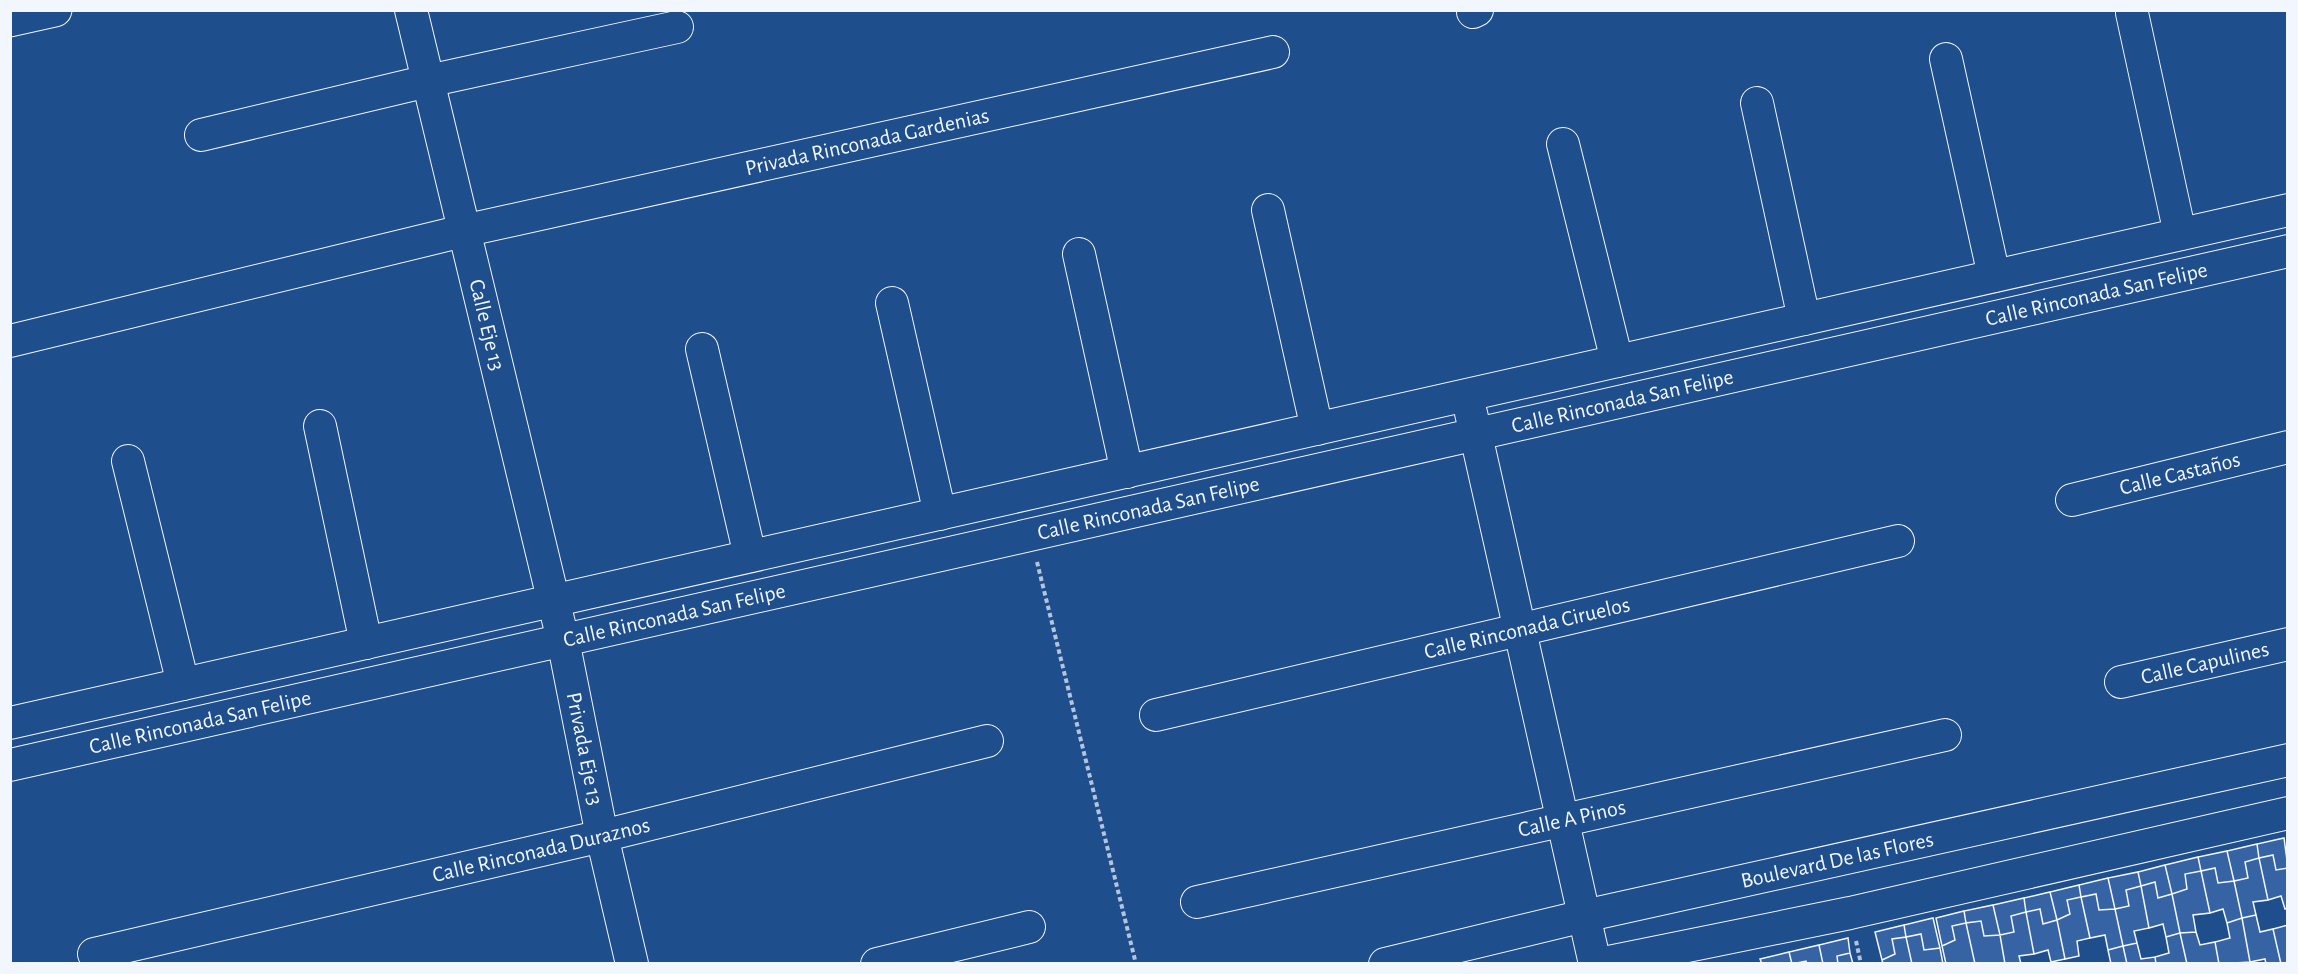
<svg xmlns="http://www.w3.org/2000/svg" width="2298" height="974" font-family="'Alegreya Sans',sans-serif">
	<rect width="100%" height="100%" fill="#1f4e8c"/>
	<path fill="#3563a3" stroke="#f2f6ff" stroke-width="1.5" d="M2284,838L2288,868L2276,870L2273,855L2259,858L2257,844Z
		M2257,844L2259,858L2245,862L2248,878L2234,881L2227,851Z
		M2227,851L2234,881L2218,883L2215,868L2201,871L2198,857Z
		M2273,855L2276,870L2288,868V908L2285,909L2281,896L2268,900L2259,858Z
		M2198,857L2201,871L2185,874L2187,889L2172,894L2165,865Z
		M2259,858L2268,900L2253,902L2256,915L2242,918L2234,881L2248,878L2245,862Z
		M2165,865L2172,894L2158,898L2155,882L2141,886L2138,872Z
		M2215,868L2218,883L2234,881L2242,918L2227,923L2223,909L2210,913L2201,871Z
		M2201,871L2210,913L2193,915L2196,932L2180,933L2172,894L2187,889L2185,874Z
		M2138,872L2141,886L2126,890L2129,906L2115,909L2108,878Z
		M2108,878L2115,909L2099,910L2096,894L2081,897L2079,885Z
		M2155,882L2158,898L2172,894L2180,933L2166,937L2163,924L2149,928L2141,886Z
		M2079,885L2081,897L2067,900L2070,914L2057,920L2050,892Z
		M2141,886L2149,928L2134,931L2137,943L2123,946L2115,909L2129,906L2126,890Z
		M2050,892L2057,920L2043,924L2040,909L2026,912L2024,898Z
		M2096,894L2099,910L2115,909L2123,946L2108,950L2105,935L2090,938L2081,897Z
		M2081,897L2090,938L2077,941L2079,956L2065,959L2057,920L2070,914L2067,900Z
		M2024,898L2026,912L2011,916L2014,932L2000,935L1993,905Z
		M1993,905L2000,935L1984,936L1981,921L1966,923L1964,911Z
		M2040,909L2043,924L2057,920L2065,959L2051,962L2048,950L2034,954L2026,912Z
		M1964,911L1966,923L1952,926L1955,940L1942,946L1936,918Z
		M2026,912L2034,954L2019,956L2021,964H2005L2000,935L2014,932L2011,916Z
		M2256,915L2260,932L2273,929L2281,964H2266L2265,959L2250,962L2242,918Z
		M1933,918L1940,948L1924,950L1921,934L1906,937L1904,925Z
		M2242,918L2250,962L2219,964L2215,942L2230,938L2227,923Z
		M1981,921L1984,936L2000,935L2005,964H1975L1966,923Z
		M1966,923L1975,964H1946L1942,946L1955,940L1952,926Z
		M1904,925L1906,937L1892,939L1895,954L1882,960L1875,932Z
		M2288,925V964H2281L2273,929Z
		M2196,932L2200,945L2215,942L2219,964H2187L2180,933Z
		M2180,933L2187,964H2156L2155,957L2169,953L2166,937Z
		M1921,934L1924,950L1940,948L1943,964H1912L1906,937Z
		M1906,937L1912,964H1883L1882,960L1895,954L1892,939Z
		M1848,938L1850,953L1837,956L1838,964H1823L1819,945Z
		M2137,943L2141,959L2155,957L2156,964H2127L2123,946Z
		M1819,945L1823,964H1807L1806,961L1792,964L1789,952Z
		M2123,946L2127,964H2111L2108,950Z
		M1789,952L1792,964H1762L1760,959Z
		M1850,953L1853,964H1838L1837,956Z"/>
	<g fill="none" stroke-linecap="round" stroke-linejoin="round">
		<defs>
			<g id="minor">
				<path id="s1" d="M411,10L563,640L602,836L632,964"/>
				<path d="M1473,12L1477,10"/>
				<path d="M2132,13L2180,234"/>
				<path d="M1946,59L1994,276"/>
				<path d="M1757,103L1804,319"/>
				<path d="M201,135L428,81L677,27"/>
				<path d="M1563,144L1617,361"/>
				<path d="M1268,210L1317,429"/>
				<path d="M1079,254L1127,472"/>
				<path d="M892,303L940,514"/>
				<path id="s2" d="M10,341L463,231L1273,52"/>
				<path d="M702,349L750,556"/>
				<path d="M1471,413L1595,964"/>
				<path d="M320,426L366,643"/>
				<path d="M128,461L183,684"/>
				<path id="s3" d="M2072,500L2288,447"/>
				<path id="s4" d="M2121,682L2288,644"/>
				<path id="s5" d="M1156,715L1898,541"/>
				<path d="M10,723L2288,210"/>
				<path id="s6" d="M10,765L2288,251"/>
				<path id="s7" d="M1197,902L1945,735"/>
				<path id="s8" d="M94,954L602,836L987,741"/>
				<path d="M877,964L1029,927"/>
				<path id="s9" d="M1385,964L1584,916L2288,760"/>
				<path d="M1599,964L1850,913L2288,813"/>
			</g>
			<path id="major" d="M10,20L55,10"/>
		</defs>
		<use href="#minor" stroke="#f2f6ff" stroke-width="34"/>
		<use href="#major" stroke="#f2f6ff" stroke-width="35"/>
		<path stroke="#b3c4dc" stroke-width="4" stroke-dasharray="4.5 3" stroke-linecap="butt" d="M1037,562L1136,964
			M1856,941L1861,964"/>
		<use href="#minor" stroke="#1f4e8c" stroke-width="32"/>
		<use href="#major" stroke="#1f4e8c" stroke-width="33"/>
	</g>
	<g text-anchor="middle" dominant-baseline="central" stroke-width="4.5" stroke-linejoin="round" paint-order="stroke">
		<g font-size="22" fill="#f2f6ff" stroke="#1f4e8c">
			<text stroke="none"><textPath href="#s2" startOffset="880">Privada Rinconada Gardenias</textPath></text>
			<text stroke="none"><textPath href="#s6" startOffset="2139">Calle Rinconada San Felipe</textPath></text>
			<text stroke="none"><textPath href="#s1" startOffset="324">Calle Eje 13</textPath></text>
			<text stroke="none"><textPath href="#s6" startOffset="1653">Calle Rinconada San Felipe</textPath></text>
			<text stroke="none"><textPath href="#s3" startOffset="111">Calle Castaños</textPath></text>
			<text stroke="none"><textPath href="#s6" startOffset="1167">Calle Rinconada San Felipe</textPath></text>
			<text stroke="none"><textPath href="#s6" startOffset="681">Calle Rinconada San Felipe</textPath></text>
			<text stroke="none"><textPath href="#s5" startOffset="381">Calle Rinconada Ciruelos</textPath></text>
			<text stroke="none"><textPath href="#s4" startOffset="86">Calle Capulines</textPath></text>
			<text stroke="none"><textPath href="#s6" startOffset="195">Calle Rinconada San Felipe</textPath></text>
			<text stroke="none"><textPath href="#s1" startOffset="759">Privada Eje 13</textPath></text>
			<text stroke="none"><textPath href="#s7" startOffset="384">Calle A Pinos</textPath></text>
			<text stroke="none"><textPath href="#s8" startOffset="459">Calle Rinconada Duraznos</textPath></text>
			<text stroke="none"><textPath href="#s9" startOffset="464">Boulevard De las Flores</textPath></text>
		</g>
	</g>
	<rect width="2298" height="974" fill="none" stroke="#f2f6ff" stroke-width="24"/>
</svg>
